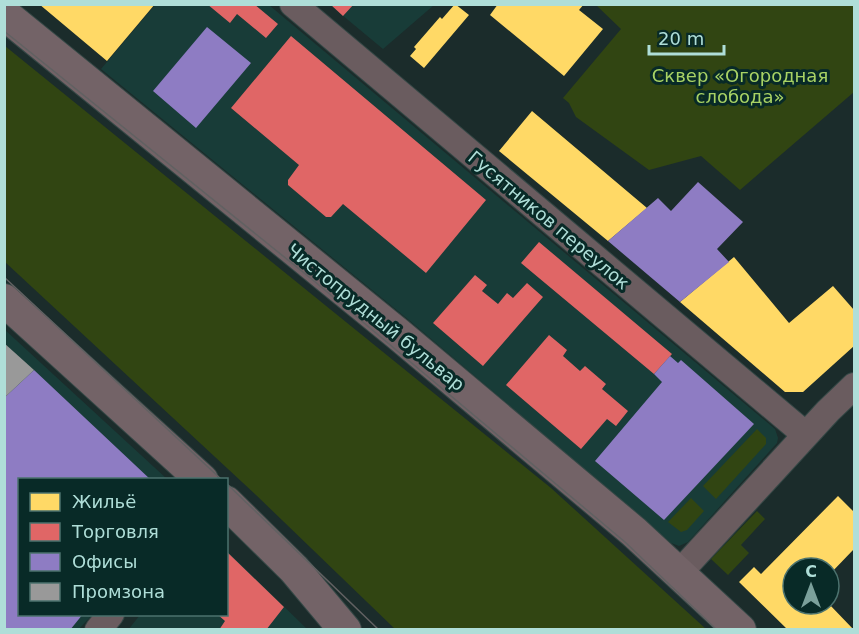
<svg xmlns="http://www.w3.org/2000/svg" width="859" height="634" font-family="'DejaVu Sans',sans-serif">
	<rect width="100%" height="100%" fill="#1b2c2b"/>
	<path fill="#183c38" d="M155,5H269L775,429L778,438L777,443L688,542L679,546L671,543L410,321L101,69Z
		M330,5H434L383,49Z
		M4,329L167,479L20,480V614L92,615L79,629H5Z
		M227,551L307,629L128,630L140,615L226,614Z"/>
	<path fill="#314512" d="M596,5H854V92L740,190L701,156L649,170L576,117L569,103L563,98L621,29Z
		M5,46L551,488L706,629H395L256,495L5,262Z
		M757,429L766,438V444L716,499L703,486Z
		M691,498L704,511L687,530L681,532L668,522Z
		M757,511L765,519L741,545L749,553L728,575L711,559Z"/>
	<path fill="#ffd966" d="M39,4H155L107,61Z
		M455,4L469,15L424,68L410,56L416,49L414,47L440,17L442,19Z
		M498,4H584L579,10L603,29L564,76L490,15Z
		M532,111L647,208L608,241L499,151Z
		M734,257L789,323L833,286L854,310V346L803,392H785L680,302Z
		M838,496L854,512V549L829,575V568H793V604H829L854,630H788L739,582L754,567L761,574Z"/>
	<path fill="#e06666" d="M207,4H254L278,24L266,38L237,14L230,23Z
		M330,4H354L343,16Z
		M291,36L486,200L426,273L343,204L331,217H326L288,185V180L299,165L231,108Z
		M539,242L672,354L654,374L521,263Z
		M475,275L487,285L482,291L498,304L507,293L513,298L527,283L543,297L483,366L433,323Z
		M549,335L567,350L563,356L580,371L585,366L606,384L602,389L628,411L616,426L607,419L581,449L506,385Z
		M226,551L284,607L266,630H219L225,621L217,614H226Z"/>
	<path fill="#8e7cc3" d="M207,27L251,63L196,128L153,91Z
		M698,182L743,222L717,249L729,262L680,302L608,241L658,198L671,211Z
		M670,356L678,363L681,360L754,424L664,520L595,461L662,382L654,374Z
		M34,370L151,480H20V614H83L70,630H4V398Z"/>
	<path fill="#999" d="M4,343L34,370L4,398Z"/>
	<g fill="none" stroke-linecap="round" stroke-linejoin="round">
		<defs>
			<path id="minor" d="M293,4L806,435
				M680,572L828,411L854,386
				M98,630L111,614"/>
			<path id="major" d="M4,14L398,334L634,532L740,630
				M4,300L202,480
				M226,502L294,569L345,630"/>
		</defs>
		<use href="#minor" stroke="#344745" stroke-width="28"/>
		<use href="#major" stroke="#344745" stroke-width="34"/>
		<use href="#minor" stroke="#6a5c5f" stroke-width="26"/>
		<use href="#major" stroke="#736367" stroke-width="32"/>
		<path stroke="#616162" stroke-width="1.5" d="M4,31L314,281L625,542L717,630
			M4,277L222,480
			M226,483L379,630"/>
	</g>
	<g text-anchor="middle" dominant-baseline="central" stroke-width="6" stroke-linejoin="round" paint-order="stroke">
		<g font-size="18" fill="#a8d264" stroke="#082a27">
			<text x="740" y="75">Сквер «Огородная<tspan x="740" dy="21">слобода»</tspan></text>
		</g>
		<g font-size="18" fill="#afded8" stroke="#082a27">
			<text transform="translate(549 220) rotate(40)">Гусятников переулок</text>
			<text transform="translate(376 317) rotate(39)">Чистопрудный бульвар</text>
		</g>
	</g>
	<rect width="859" height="634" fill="none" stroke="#afded8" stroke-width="12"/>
	<rect x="18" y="478" width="210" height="138" fill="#082a27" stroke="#4b726e" stroke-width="1.5"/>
	<rect x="30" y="493" width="30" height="18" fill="#ffd966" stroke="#4b726e" stroke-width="1.5"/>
	<text x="72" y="508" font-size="18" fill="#afded8">Жильё</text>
	<rect x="30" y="523" width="30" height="18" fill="#e06666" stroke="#4b726e" stroke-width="1.5"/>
	<text x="72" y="538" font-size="18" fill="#afded8">Торговля</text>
	<rect x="30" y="553" width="30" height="18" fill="#8e7cc3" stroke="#4b726e" stroke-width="1.5"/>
	<text x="72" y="568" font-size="18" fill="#afded8">Офисы</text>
	<rect x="30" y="583" width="30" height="18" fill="#999999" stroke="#4b726e" stroke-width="1.5"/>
	<text x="72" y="598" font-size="18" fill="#afded8">Промзона</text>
	<g transform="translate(811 586)"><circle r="28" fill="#082a27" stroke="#4b726e" stroke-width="1.5"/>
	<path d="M0-4.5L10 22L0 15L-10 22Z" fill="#7ba09b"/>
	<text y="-9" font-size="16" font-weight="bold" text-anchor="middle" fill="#afded8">С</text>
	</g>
	<path d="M649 45v9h75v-9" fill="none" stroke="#afded8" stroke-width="3"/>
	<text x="658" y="45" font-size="18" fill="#afded8" stroke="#082a27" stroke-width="4.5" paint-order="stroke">20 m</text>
</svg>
